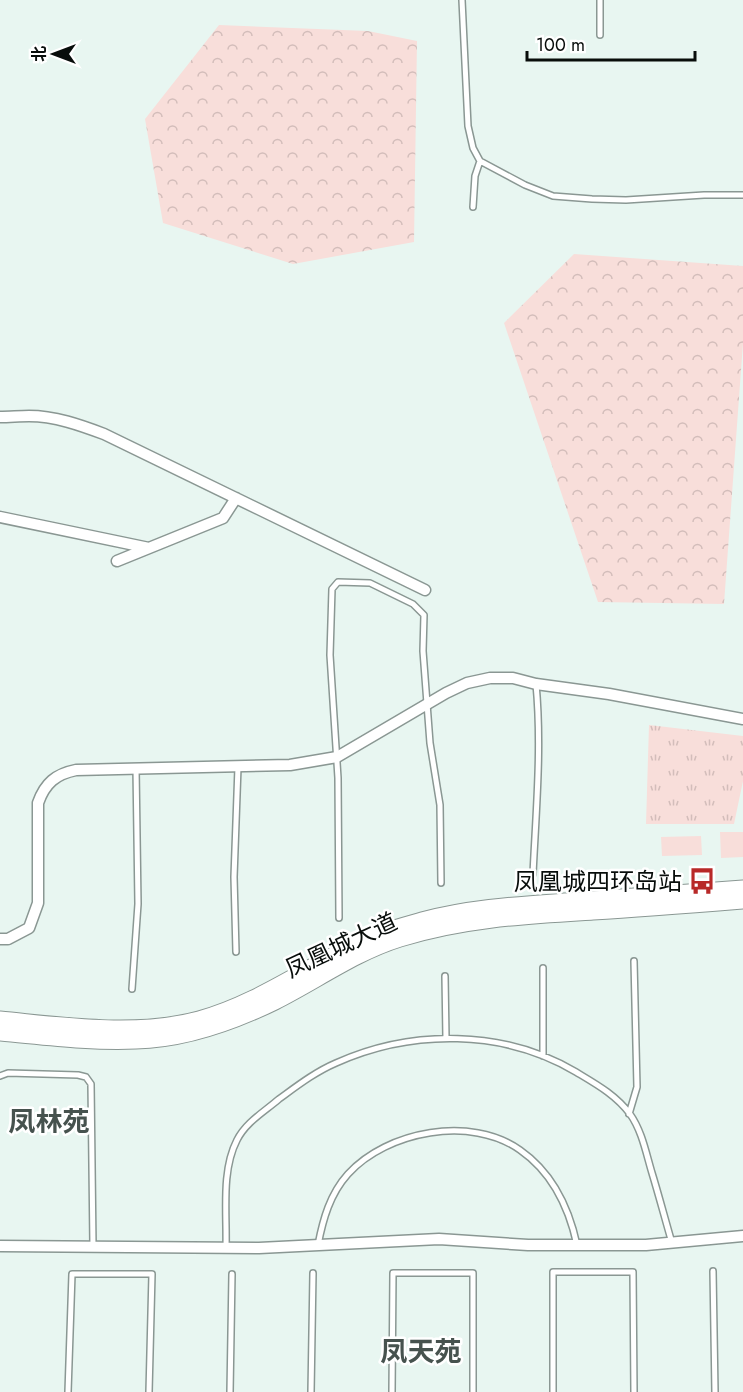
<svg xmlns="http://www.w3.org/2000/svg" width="743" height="1392" font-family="Jost,'Noto Sans SC',sans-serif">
	<defs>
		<pattern id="grass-tufts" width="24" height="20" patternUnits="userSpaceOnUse" patternTransform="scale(1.5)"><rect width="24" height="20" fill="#f8deda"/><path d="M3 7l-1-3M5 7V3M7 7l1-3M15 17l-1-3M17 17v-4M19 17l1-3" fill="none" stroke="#d3bdba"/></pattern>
		<pattern id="forest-crowns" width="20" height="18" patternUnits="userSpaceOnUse" patternTransform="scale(1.5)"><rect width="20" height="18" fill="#f8deda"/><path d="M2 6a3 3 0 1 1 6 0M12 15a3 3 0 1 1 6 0" fill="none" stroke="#d3bdba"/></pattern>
	</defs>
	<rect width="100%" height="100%" fill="#e8f6f1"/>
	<path fill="url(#grass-tufts)" d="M649,725L743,736V781L734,824H646Z"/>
	<path fill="url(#forest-crowns)" d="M219,25L368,31L417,41L414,242L293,264L163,223L145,119Z
		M574,254L743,266V343L724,604L598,602L504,323Z"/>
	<path fill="#f8deda" d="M720,832H743V857L721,858Z
		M701,836L702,855L662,856L661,837Z"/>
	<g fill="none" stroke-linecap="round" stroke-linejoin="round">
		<defs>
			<path id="service" d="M462,0L468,126L473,148L480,161L525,185L553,196L592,199L626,200L704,195H743
				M600,35V0
				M473,207L475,176L480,161
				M533,874C536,811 542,747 536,684
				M339,918L338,778L330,655L332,589L338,582L370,583L413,604L424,615L423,651L430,743L440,805L441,883
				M236,952L234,877L238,767
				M445,976L446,1038
				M132,989L138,904L136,768
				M543,1056V968
				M0,1076L8,1073L78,1075L86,1077L91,1084L93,1246
				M629,1114L637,1087L634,961
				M318,1245C323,1219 330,1194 348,1174C387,1131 471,1115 520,1150C553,1173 569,1208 577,1245
				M226,1247C227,1213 221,1171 237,1140C246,1122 264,1112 279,1099C297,1086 315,1072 336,1063C412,1029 504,1029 576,1072C596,1084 616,1095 630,1114C642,1131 646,1153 652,1173C659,1196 665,1219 672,1243
				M713,1271L715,1392
				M68,1392L72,1274H152L149,1392
				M230,1392L232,1274
				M311,1392L313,1273
				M392,1392L393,1273H473V1392
				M553,1392V1272H633L634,1392"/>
			<path id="minor" d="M0,417C10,417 19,416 29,416C55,416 80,425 104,434L425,590
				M0,517L149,548
				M117,561L223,518L236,498
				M0,939H8L29,928L38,903V803C45,783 56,774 76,770L290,765L337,757L446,693L467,683L490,678H513L536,684L609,694L743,719
				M0,1246L259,1248L439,1239L528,1245H646L743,1236"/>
			<path id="secondary" d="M0,1019C64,1025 136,1036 199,1019C264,1001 317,958 379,933C393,928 408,924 422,920C474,906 527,904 580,900C634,896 689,892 743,888
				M0,1033C45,1037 91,1043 136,1041C184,1040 232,1023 275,1002C317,981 355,953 400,939C463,919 529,916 593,912C643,909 693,905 743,901"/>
		</defs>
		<use href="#service" stroke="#8a9793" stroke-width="8"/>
		<use href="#minor" stroke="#8a9793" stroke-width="13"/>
		<use href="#secondary" stroke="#8a9793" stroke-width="17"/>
		<use href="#service" stroke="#fff" stroke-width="5"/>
		<use href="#minor" stroke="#fff" stroke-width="10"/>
		<use href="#secondary" stroke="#fff" stroke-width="15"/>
	</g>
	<defs>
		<symbol id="bus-bare" viewBox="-9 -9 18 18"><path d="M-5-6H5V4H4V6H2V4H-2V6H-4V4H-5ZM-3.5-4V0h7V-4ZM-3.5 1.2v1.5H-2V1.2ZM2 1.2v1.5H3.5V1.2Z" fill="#b82928" stroke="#fff" stroke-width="2.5" paint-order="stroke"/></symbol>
	</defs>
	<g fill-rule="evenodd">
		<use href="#bus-bare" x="683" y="862" width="38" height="38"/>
	</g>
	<g text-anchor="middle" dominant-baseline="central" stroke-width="5" stroke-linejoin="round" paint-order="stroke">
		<g font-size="24" fill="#080d0b" stroke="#fff" text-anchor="end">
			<text x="682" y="881">凤凰城四环岛站</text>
		</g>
		<g font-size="24" fill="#080d0b" stroke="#fff">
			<text transform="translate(341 945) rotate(-25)">凤凰城大道</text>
		</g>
		<g font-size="27" font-weight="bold" fill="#46524e" stroke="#fff">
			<text x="49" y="1121">凤林苑</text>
			<text x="421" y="1351">凤天苑</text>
		</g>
	</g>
	<g transform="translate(54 54) rotate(270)" stroke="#ffffff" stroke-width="4.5" paint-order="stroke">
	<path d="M0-4.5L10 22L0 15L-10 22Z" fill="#080d0b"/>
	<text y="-9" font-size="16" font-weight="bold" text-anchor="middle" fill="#080d0b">北</text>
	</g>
	<path d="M527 51v9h168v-9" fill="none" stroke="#080d0b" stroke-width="3"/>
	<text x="536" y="51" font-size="18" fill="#080d0b" stroke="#ffffff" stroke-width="4.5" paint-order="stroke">100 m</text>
</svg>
